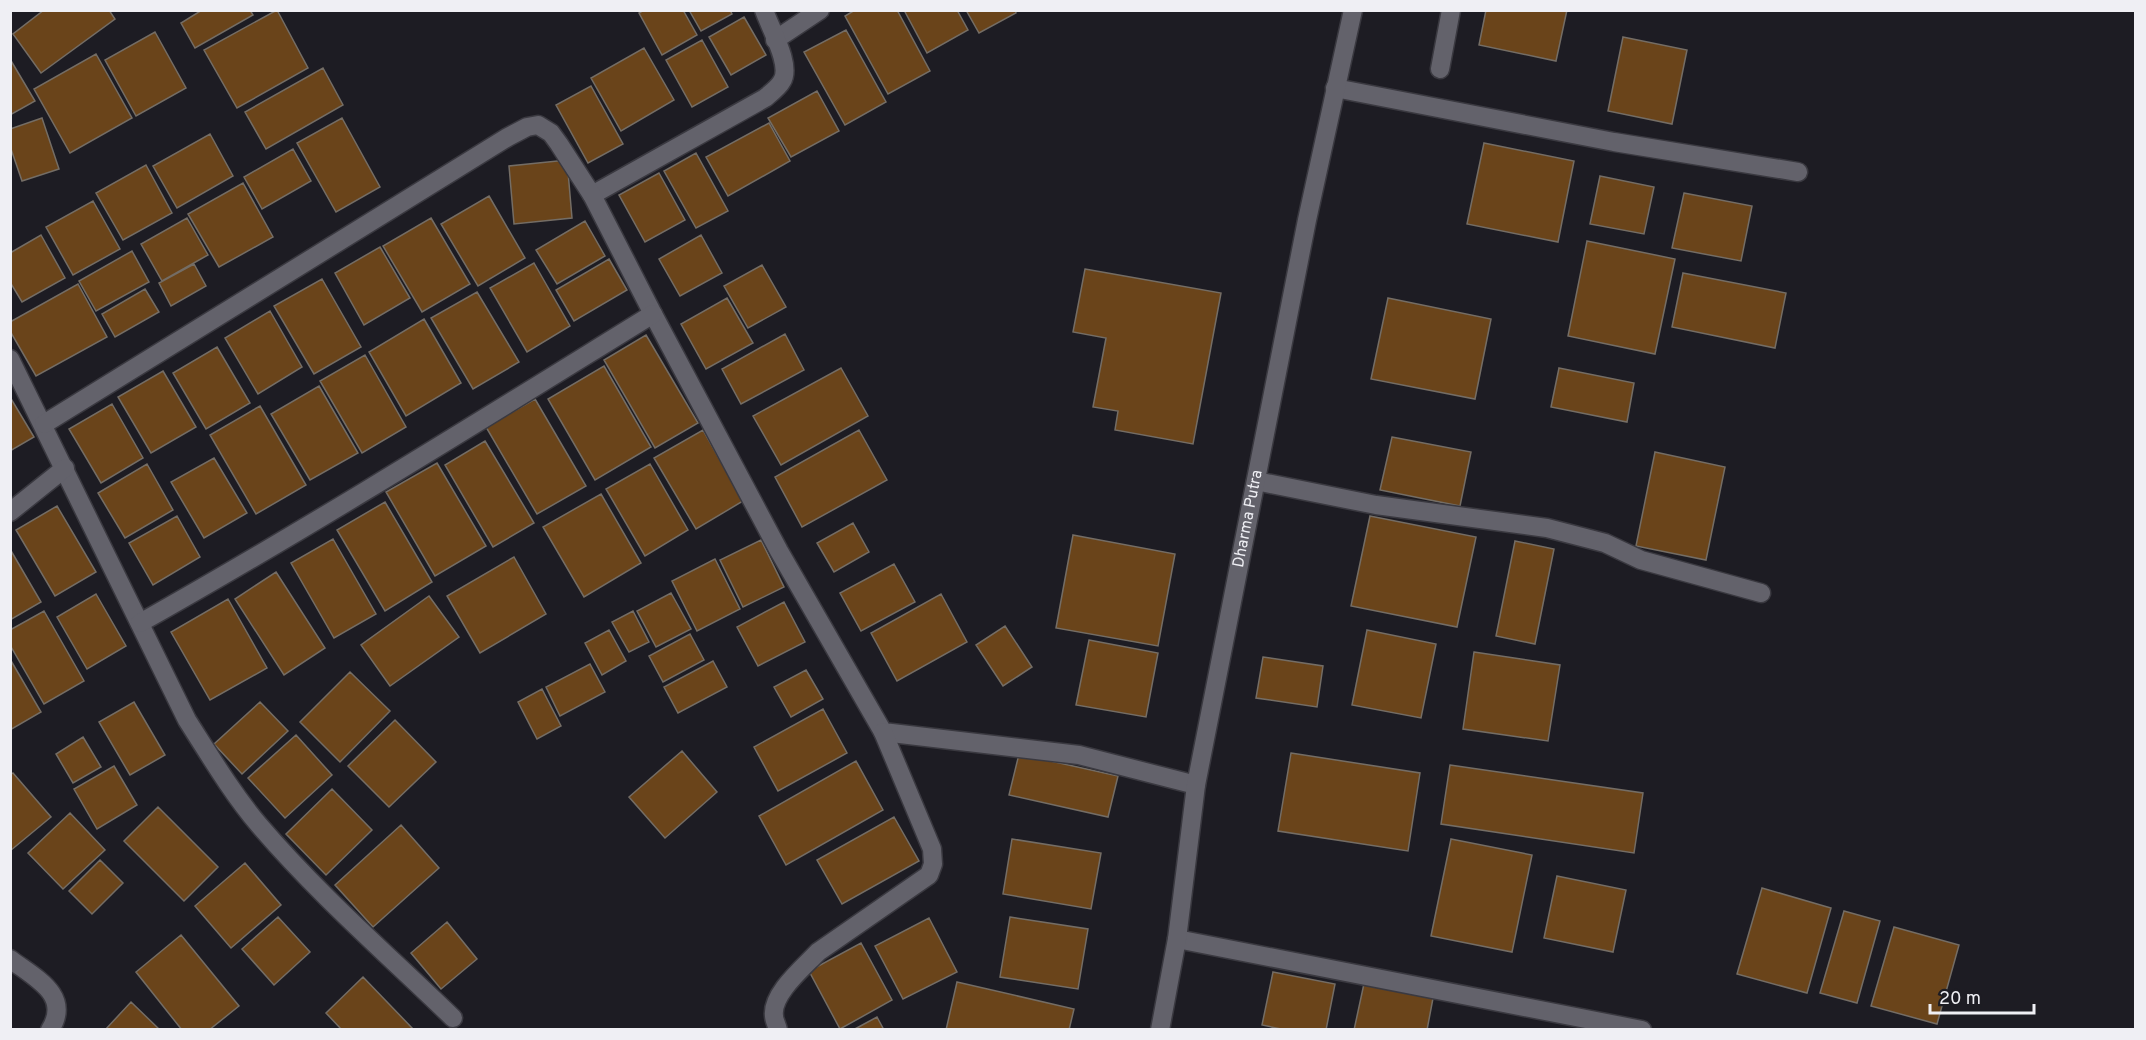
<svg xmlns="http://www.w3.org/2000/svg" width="2146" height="1040" font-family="Overpass,sans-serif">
	<rect width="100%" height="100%" fill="#1d1c23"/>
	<path fill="#6a441a" stroke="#746d65" stroke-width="1.5" d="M44,10H109L115,19L41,73L13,34Z
		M202,10H250L253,15L195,48L181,23Z
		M277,10L308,68L237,108L204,50Z
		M644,10H683L697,35L662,55L639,13Z
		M689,10H730L732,14L701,31Z
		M855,10H897L930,71L888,94L845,16Z
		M904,10H957L968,30L927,53Z
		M966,10H1015L1016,13L979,33Z
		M1486,10H1567L1556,61L1479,45Z
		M744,17L766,55L731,75L709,37Z
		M846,30L886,102L845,125L804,52Z
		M155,32L186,88L136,116L105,60Z
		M1623,37L1687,50L1672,124L1608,111Z
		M702,40L728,87L692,107L666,60Z
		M644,48L674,100L621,131L591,78Z
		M96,54L132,118L70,153L34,89Z
		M10,59L35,101L10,115Z
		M323,68L343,105L266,149L245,112Z
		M591,86L623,144L588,163L556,105Z
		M817,91L839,131L791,157L768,118Z
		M42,118L59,169L22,181L10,146V129Z
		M342,118L380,187L336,212L297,143Z
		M769,123L790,161L728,196L706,157Z
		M210,134L233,176L177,208L153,166Z
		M1484,143L1574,161L1558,242L1467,224Z
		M293,149L311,181L262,209L244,177Z
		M696,153L728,211L696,228L664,171Z
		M567,160L572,218L514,224L509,166Z
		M146,165L172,213L123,240L96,193Z
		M659,173L685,220L645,242L619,195Z
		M1600,176L1654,187L1644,234L1590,224Z
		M243,183L273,237L219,267L188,214Z
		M1684,193L1752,206L1741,261L1672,248Z
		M489,196L525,258L478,286L441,224Z
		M93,201L120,249L73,275L46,227Z
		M187,218L208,255L162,281L141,244Z
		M431,218L470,284L422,312L383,246Z
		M585,221L605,256L557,284L536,250Z
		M41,235L65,278L22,302L10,282V253Z
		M701,235L722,273L680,296L659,259Z
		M1587,241L1675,259L1655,354L1568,336Z
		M380,247L410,298L364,325L335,273Z
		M132,251L149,282L96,311L79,281Z
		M609,259L627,290L574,321L556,290Z
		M534,263L570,326L527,352L490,288Z
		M194,264L206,286L171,306L159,283Z
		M762,265L786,307L748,328L724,286Z
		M1085,269L1221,293L1193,444L1115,430L1118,411L1093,407L1106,338L1073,332Z
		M1683,273L1786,293L1775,348L1672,327Z
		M322,279L361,347L314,374L274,306Z
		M78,284L107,337L36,376L10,331V322Z
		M145,289L159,312L115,337L102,314Z
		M477,292L519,362L473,389L431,318Z
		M727,298L753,343L706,369L681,324Z
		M1388,298L1491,319L1475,399L1371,379Z
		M270,311L302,367L258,394L225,338Z
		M424,319L461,383L406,416L369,352Z
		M785,334L804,370L741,404L722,369Z
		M646,335L698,423L655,448L604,360Z
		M217,347L250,403L206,429L173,373Z
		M365,355L406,427L362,453L320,381Z
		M604,366L651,447L595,480L548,399Z
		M841,368L868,416L781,465L753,416Z
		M1559,368L1634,383L1627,422L1551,407Z
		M163,371L196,427L151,453L118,397Z
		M319,386L358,453L310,480L271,414Z
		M10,397L34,437L10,451Z
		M535,399L586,486L537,514L486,427Z
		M112,404L143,458L101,483L69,429Z
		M260,406L306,485L256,514L210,435Z
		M703,430L743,501L696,529L654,458Z
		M859,430L887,480L802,527L775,477Z
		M1392,437L1471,452L1460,506L1380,490Z
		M485,441L534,523L493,547L445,465Z
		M1655,452L1725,467L1706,560L1636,546Z
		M214,458L247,513L204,538L171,482Z
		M437,463L486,546L435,576L386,492Z
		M147,464L173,510L125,538L98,493Z
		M650,464L688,530L645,556L606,489Z
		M601,494L641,563L584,597L543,527Z
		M385,502L432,582L385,611L337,530Z
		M57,506L96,572L55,596L16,530Z
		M177,516L200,557L153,585L129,543Z
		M1370,516L1476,537L1457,627L1351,606Z
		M853,523L869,552L834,572L817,543Z
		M1073,535L1175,554L1158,646L1056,628Z
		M333,539L376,614L334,638L291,563Z
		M761,540L784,587L743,607L720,560Z
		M1515,541L1554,549L1535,644L1496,636Z
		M10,549L41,602L10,620Z
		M514,557L546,614L480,653L447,596Z
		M715,559L740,609L697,631L672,581Z
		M894,564L915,602L861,631L840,593Z
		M276,572L325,648L284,675L235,599Z
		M671,593L691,629L656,647L637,611Z
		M96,594L126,646L87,669L57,617Z
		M941,594L967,642L897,681L871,633Z
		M429,596L459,637L390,686L361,645Z
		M228,599L267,668L210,700L171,632Z
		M784,602L805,642L758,666L737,627Z
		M44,611L84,681L44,704L10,645V630Z
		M633,611L649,642L629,652L612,622Z
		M1005,626L1032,667L1003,686L976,645Z
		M609,630L626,661L602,675L585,643Z
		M1367,630L1436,644L1421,718L1352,705Z
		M690,634L704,660L663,682L649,656Z
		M1089,640L1158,653L1146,717L1076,705Z
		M1474,652L1560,665L1548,741L1463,729Z
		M1263,657L1323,666L1317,707L1256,698Z
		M10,659L41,712L10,730Z
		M713,661L727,687L678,713L664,687Z
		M590,664L605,692L560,716L546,687Z
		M806,670L823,699L791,717L774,687Z
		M350,672L390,711L340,762L300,722Z
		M542,689L561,726L537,739L518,702Z
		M134,702L165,755L130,775L99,722Z
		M260,702L288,731L242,774L214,744Z
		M823,709L847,753L778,791L754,747Z
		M395,720L436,762L389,807L348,766Z
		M296,735L332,775L285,818L248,778Z
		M83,737L101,767L73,783L56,754Z
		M682,751L717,792L665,838L629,797Z
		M1291,753L1420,773L1408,851L1278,831Z
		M1019,754L1118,776L1108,817L1009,795Z
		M856,761L883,810L786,865L759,816Z
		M1450,765L1643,793L1634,853L1441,824Z
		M114,766L137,805L97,829L74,789Z
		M13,773L51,817L10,851V775Z
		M332,789L372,830L326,875L286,834Z
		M158,807L218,867L184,901L124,841Z
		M70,813L105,850L63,889L28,853Z
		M894,817L919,861L842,904L817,860Z
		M401,825L439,868L373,927L335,885Z
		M1012,839L1101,853L1091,909L1003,894Z
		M1451,839L1532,855L1512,952L1431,936Z
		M100,860L123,883L92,914L69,891Z
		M245,863L281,905L231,948L195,906Z
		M1557,876L1626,890L1613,952L1544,938Z
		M1762,888L1831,908L1807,993L1737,974Z
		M1844,911L1880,921L1857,1003L1820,993Z
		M278,917L310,952L274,985L242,949Z
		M1010,917L1088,929L1078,989L1000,977Z
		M929,918L957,972L903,999L875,946Z
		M447,922L477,959L441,989L411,953Z
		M1894,927L1959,945L1937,1024L1871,1006Z
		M181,935L239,1006L209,1030H182L136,972Z
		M861,943L892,1000L840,1029L809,971Z
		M1273,972L1335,984L1326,1030H1286L1262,1025Z
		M363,977L414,1030H342L326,1013Z
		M1365,979L1434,993L1427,1030H1354Z
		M957,982L1074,1009L1069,1030H946Z
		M131,1002L160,1030H105Z
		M877,1017L884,1030H853Z"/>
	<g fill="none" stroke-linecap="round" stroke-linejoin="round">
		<defs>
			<g id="minor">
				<path d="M775,40L820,10"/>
				<path d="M1440,69L1451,10"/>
				<path d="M1335,88L1614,142L1798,172"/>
				<path d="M592,195L765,98C771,93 779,87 782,81C792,65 770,28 764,10"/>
				<path d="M10,359L187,720C210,756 232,793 259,825C318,894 388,955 453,1018"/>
				<path d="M44,424L508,137L527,127L538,125L551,133L559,144L592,195L653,314L779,551L883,732L1079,755L1196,785"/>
				<path d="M1256,481L1376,505L1547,528L1605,543L1641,560L1761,593"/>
				<path d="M10,512L65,468"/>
				<path d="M140,623C314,525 483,419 653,314"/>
				<path d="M1177,939L1642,1030"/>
				<path d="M10,959C35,978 72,995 50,1030"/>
				<path d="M778,1030C777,1025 774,1020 774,1016C771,994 804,967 818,952L929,875L933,864L932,849L883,732"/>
				<path id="s1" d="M1160,1030L1177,939L1196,785L1307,220L1353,10"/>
			</g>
		</defs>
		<use href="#minor" stroke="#3a3940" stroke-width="21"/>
		<use href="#minor" stroke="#63626b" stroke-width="18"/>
	</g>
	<g text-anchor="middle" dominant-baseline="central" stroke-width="4.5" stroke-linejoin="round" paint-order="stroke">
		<g font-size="16" fill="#efeff4" stroke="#1d1c23">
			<text stroke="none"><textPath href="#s1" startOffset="519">Dharma Putra</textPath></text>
		</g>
	</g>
	<rect width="2146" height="1040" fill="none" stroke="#efeff4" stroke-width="24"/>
	<path d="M1930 1004v9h104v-9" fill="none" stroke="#efeff4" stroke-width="3"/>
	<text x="1939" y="1004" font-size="18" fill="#efeff4" stroke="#1d1c23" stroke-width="4.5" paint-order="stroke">20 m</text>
</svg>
